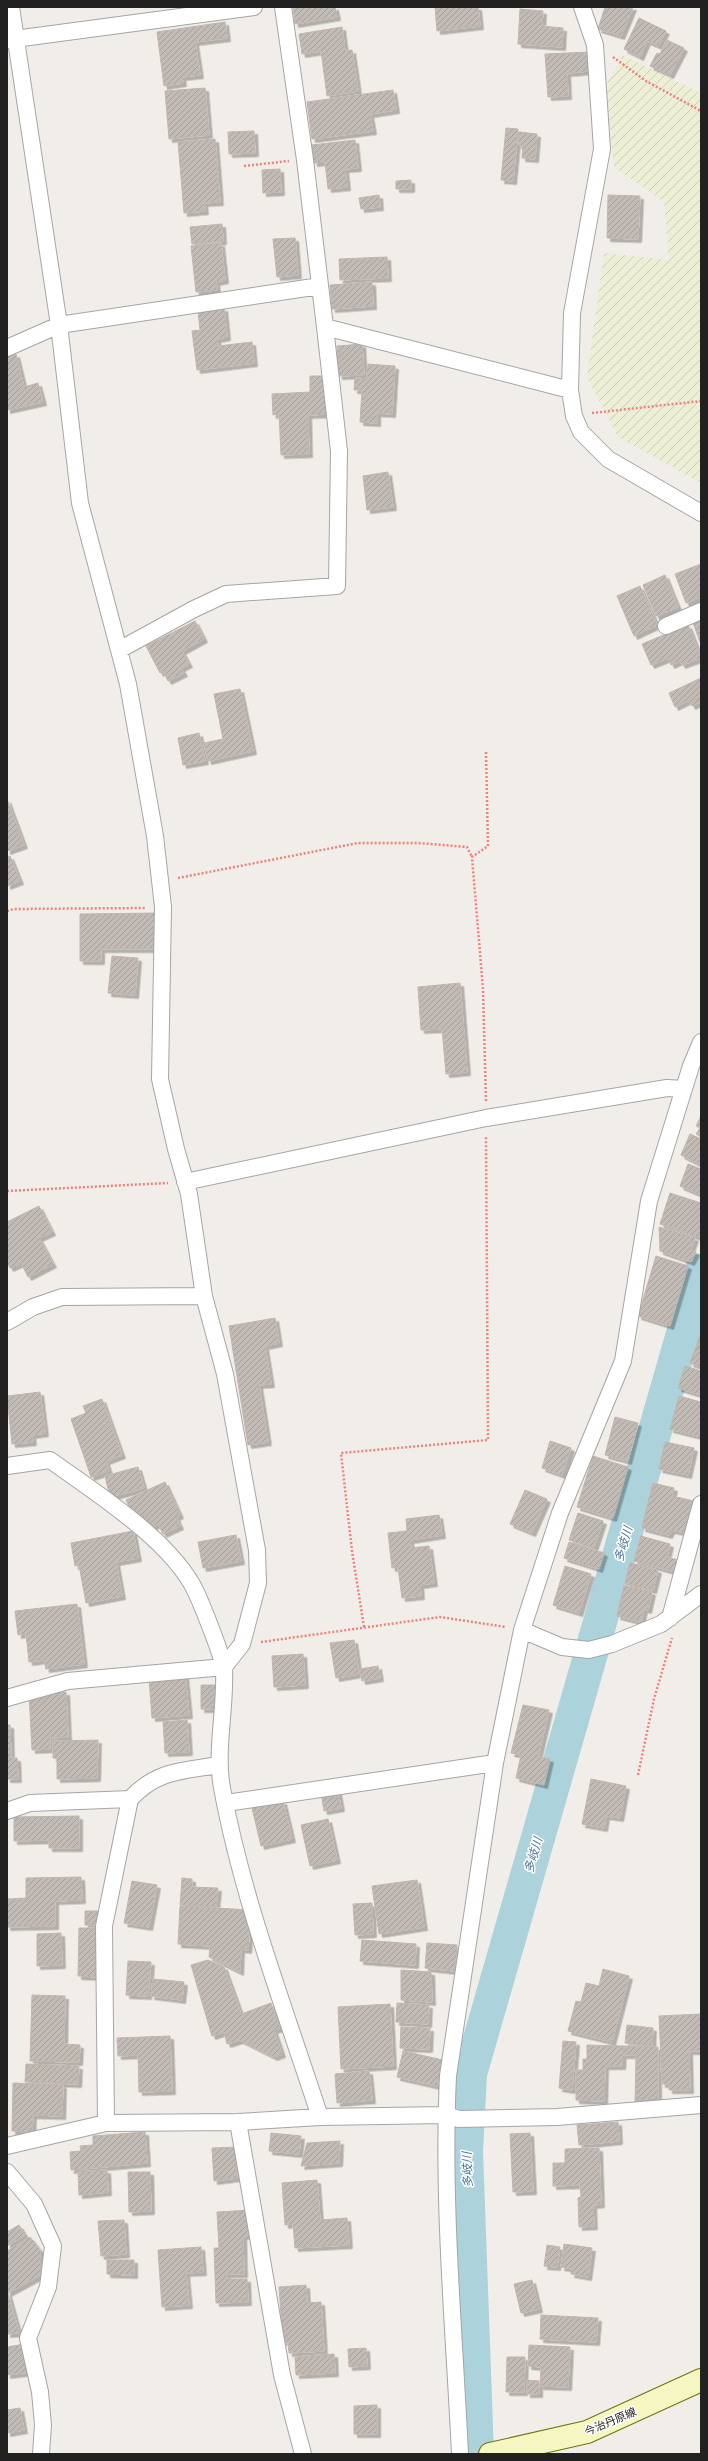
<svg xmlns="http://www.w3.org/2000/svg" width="708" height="2461" font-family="Lato,'Noto Sans JP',sans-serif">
	<defs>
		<pattern id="farmland-furrows" width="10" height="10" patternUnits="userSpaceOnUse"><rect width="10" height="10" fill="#edeed6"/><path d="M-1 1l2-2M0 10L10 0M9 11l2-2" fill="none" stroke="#cbccb7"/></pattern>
		<pattern id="building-hatch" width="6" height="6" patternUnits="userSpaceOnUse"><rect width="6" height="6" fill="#c2bab5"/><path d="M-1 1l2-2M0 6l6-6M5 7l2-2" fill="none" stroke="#a6a09b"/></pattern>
		<filter id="shadow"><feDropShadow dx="3.5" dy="3.5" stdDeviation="0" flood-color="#0004"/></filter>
	</defs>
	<rect width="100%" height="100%" fill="#f1eee9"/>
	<path fill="url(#farmland-furrows)" d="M623,55L701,93V483L618,437L587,377L604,253L669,260L664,202L614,167L606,85Z"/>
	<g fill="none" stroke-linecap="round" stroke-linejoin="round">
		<path stroke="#acd2dc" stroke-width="34" d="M477,2454L466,2151L470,2074L701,1271"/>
	</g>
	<path fill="url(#building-hatch)" stroke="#c2b5ac" filter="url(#shadow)" d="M293,7H335L337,17L295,24Z
		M435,7H478L480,26L437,31Z
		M605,7H633L621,36L598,29Z
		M520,9L543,11L542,26L563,28L562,47L518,44Z
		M639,18L666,31L658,46L647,41L640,57L624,49Z
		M225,22L227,38L195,42L200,75L182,77L183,83L164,86L157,32Z
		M342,27L345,51L352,50L358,91L327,96L321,51L302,54L299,34Z
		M667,40L684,48L670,75L650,66L657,53L660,54Z
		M589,52L590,71L567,73L568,96L548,97L545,54Z
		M205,88L209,135L169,139L165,91Z
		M393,90L396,110L370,114L373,131L312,139L307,102Z
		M506,128L518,129L513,181L501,180Z
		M254,131L255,153L229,154L228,132Z
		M519,132L537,134L535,159L522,158L523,146L518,145Z
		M215,139L220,202L204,203L205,211L184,213L178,142Z
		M355,140L358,168L345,169L347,187L328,189L325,162L314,163L312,145Z
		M280,169L281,192L263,193L262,170Z
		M411,180V189H396V181Z
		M379,195L380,207L361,209L359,198Z
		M608,195L640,196L638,239L607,238Z
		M222,224L223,241L192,244L190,227Z
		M295,238L298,275L277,277L273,239Z
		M221,243L225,280L216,282L217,290L196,292L191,246Z
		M387,257L388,278L340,280L339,259Z
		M372,282L373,306L332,309L330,285Z
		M224,308L227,337L217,339L218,346L252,342L254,363L197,370L192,331L200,330L198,311Z
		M362,344L364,375L339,376L337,346Z
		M16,354L24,387L38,383L43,402L7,410V356Z
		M368,364L395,366L392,414L377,413V423L360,422L362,390H354L355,378L367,379Z
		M310,376H328L330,414L308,415L309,454L281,455L279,414L273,415L272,394L310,392Z
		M388,472L393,507L367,510L363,476Z
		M701,564V597L686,603L675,574Z
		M665,575L678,607L656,616L643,585Z
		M640,586L657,625L634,636L617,596Z
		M701,617V642H700L692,620Z
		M195,621L204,639L182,651L189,664L181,668L184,673L168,681L163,671L160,673L146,646Z
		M688,625L701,658L682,665L680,661L671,665L668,658L651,665L642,644Z
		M701,678V704L700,702L692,706L689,700L675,707L669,693Z
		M240,689L253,751L208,761L204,743L223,739L214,694Z
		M199,733L205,761L183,765L178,738Z
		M7,799L24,845L7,851Z
		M10,856L20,881L7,886V857Z
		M155,913L156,949H101V961H80V914Z
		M112,956L138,958L135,995L108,993Z
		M460,983L467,1072L446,1074L442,1029L421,1030L418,987Z
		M701,1116V1137L696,1134L700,1128L696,1126Z
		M690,1134L701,1139V1165L681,1155Z
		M688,1164L701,1169V1195L680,1186Z
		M670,1193L701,1203V1238L660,1224Z
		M39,1206L52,1232L39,1238L53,1264L28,1277L21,1263L10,1268L7,1262V1222Z
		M659,1227L695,1238L691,1249L696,1252L691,1262L660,1251Z
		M656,1256L688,1266L670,1326L638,1316Z
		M275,1318L279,1343L265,1346L271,1384L259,1385L268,1442L248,1445L229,1326Z
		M701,1333V1367L690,1363Z
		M685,1366L701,1371V1395L678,1388Z
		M40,1392L45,1433L32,1435L33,1442L12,1444L7,1396Z
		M679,1396L701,1402V1426L698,1436L670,1429Z
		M102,1399L122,1455L106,1461L109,1471L91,1477L71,1419L86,1413L83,1406Z
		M615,1417L638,1423L628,1461L605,1455Z
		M550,1441L571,1448L562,1475L542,1468Z
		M665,1442L694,1448L688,1475L659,1469Z
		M593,1456L628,1467L613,1518L577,1507Z
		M138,1467L144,1488L110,1497L105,1476Z
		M165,1482L180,1515L176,1517L180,1526L163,1534L158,1524L150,1528L144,1515L135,1520L126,1500Z
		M653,1483L674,1488L672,1496L694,1501L686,1533L671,1530L669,1535L642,1528Z
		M525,1490L547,1499L532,1533L510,1524Z
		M578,1513L603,1521L594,1548L569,1540Z
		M439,1515L442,1535L410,1540L411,1548L429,1546L434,1583L420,1585L421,1596L402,1598L398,1567L392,1568L388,1533L407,1531L406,1519Z
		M133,1531L138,1558L116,1562L122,1596L86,1603L79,1565L75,1566L71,1543Z
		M236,1535L241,1561L203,1568L198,1542Z
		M641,1536L670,1544L667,1557L682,1561L679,1573L634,1561Z
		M569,1542L604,1553L599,1569L564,1558Z
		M630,1563L658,1570L653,1590L625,1584Z
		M565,1566L591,1574L579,1613L553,1605Z
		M624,1586L652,1592L648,1610L644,1609L641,1622L617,1616Z
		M77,1604L84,1664L46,1669L44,1660L29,1662L26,1634L18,1635L15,1611Z
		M354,1640L359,1674L336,1678L330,1643Z
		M303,1654L305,1685L274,1687L272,1656Z
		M378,1666L380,1678L362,1681L360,1669Z
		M185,1675L189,1715L152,1718L149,1678Z
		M201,1685H217L218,1709H201Z
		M66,1692L68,1737L50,1738V1749L32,1750L29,1694Z
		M523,1705L549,1710L538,1757L550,1759L544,1785L516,1778L521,1755L511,1753Z
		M187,1720L189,1752L165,1753L163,1722Z
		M7,1725H10L11,1758H17L18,1779H7Z
		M98,1740L97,1778L57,1779V1758H53V1741Z
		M591,1779L626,1786L620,1818L606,1816L604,1828L582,1824Z
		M338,1791L341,1808L324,1811L321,1793Z
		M283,1801L292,1839L261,1846L252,1808Z
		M79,1816V1848H49V1840L14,1841V1817Z
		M328,1819L337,1860L310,1866L301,1825Z
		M81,1877L82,1900L55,1901V1926L7,1927V1899L26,1898V1878Z
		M182,1878L192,1879V1887L218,1888L216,1907L180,1905Z
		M417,1880L424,1927L379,1934L372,1886Z
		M132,1881L157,1885L149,1927L124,1923Z
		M372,1903L373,1934L355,1935L353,1904Z
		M180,1906L251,1910L248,1950L241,1949L240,1972L209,1957L210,1946L178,1944Z
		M85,1911H103L102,1926L85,1925Z
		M79,1928H102L101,1977L78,1976Z
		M61,1933L62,1965L37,1966V1934Z
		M362,1940L416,1944L415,1965L360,1961Z
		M427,1943L457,1945L455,1971L425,1968Z
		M208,1960L224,1967L241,2014L271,2003L280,2028L274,2030L282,2054L274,2057L240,2040L227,2044L224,2032L212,2036L191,1965Z
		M128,1961L151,1962L148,1996L126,1995Z
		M603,1969L629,1976L612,2042L568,2031L576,2001L581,2002L586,1983L599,1986Z
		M401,1970L431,1972L432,2002L401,2000Z
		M153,1979L184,1982L182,2000L151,1996Z
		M32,1995L65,1996L64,2044L80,2045L79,2062L30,2061Z
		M397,2003L429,2005L428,2024L396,2022Z
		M390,2004L393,2066L341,2069L338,2007Z
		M701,2014V2051H689L690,2090H669V2084H662L659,2016Z
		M627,2025L653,2028L652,2046L625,2043Z
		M401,2027L430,2028L429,2049L400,2048Z
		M170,2036L172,2091L139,2092L138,2055L118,2056L117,2038Z
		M563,2041L576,2042L572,2090L559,2088Z
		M587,2045L623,2046L622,2066H605L604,2101L576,2100V2070H583V2059H587Z
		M623,2046L658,2047V2105H635L636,2055H623Z
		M403,2051L443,2060L437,2086L397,2077Z
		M26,2064L79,2066L78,2084L25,2082Z
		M369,2071L372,2100L337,2103L335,2074Z
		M13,2083L63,2085L62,2116L33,2115L32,2132L12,2131Z
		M618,2122L619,2141L579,2145L577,2125Z
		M145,2132L147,2163L71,2170L70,2152L81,2151L80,2146L93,2145V2136Z
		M271,2133L301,2136L299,2154L269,2151Z
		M530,2133L533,2191L513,2192L510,2134Z
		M340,2141L339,2163L301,2166L307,2143Z
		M235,2147L237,2178L214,2181L212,2148Z
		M599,2148L601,2204L593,2205L594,2226L579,2227L578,2198L581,2197L580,2185L553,2186V2163H565V2149Z
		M107,2170L108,2192L79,2195L78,2172Z
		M128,2172H150L151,2211L129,2212Z
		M317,2180L320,2220L347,2218L349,2245L295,2248L293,2224L285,2225L282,2183Z
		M251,2210L252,2235L243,2236L244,2274H227V2279H247L248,2302L216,2303L214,2248H219L217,2212Z
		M124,2220L126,2254L101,2256L98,2221Z
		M19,2225L25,2235L7,2246V2232Z
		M30,2237L40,2250L41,2275L8,2293L19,2333L7,2334V2251Z
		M564,2244L592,2248L588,2277L571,2274L572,2269L561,2267Z
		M547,2245L560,2247L557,2267L544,2266Z
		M201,2247L203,2272L186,2273L189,2305L162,2307L158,2250Z
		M107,2260H134V2275L107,2274Z
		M532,2280L539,2309L521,2313L514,2284Z
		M306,2285L307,2303L321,2302L324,2351L289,2353L288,2342H283L279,2287Z
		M541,2315L598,2318L596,2342L540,2339Z
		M25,2344L30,2372L7,2375V2347Z
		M529,2345L570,2347L568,2387L540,2386L541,2367L528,2366Z
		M366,2348L367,2366L349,2367L348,2349Z
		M334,2354L335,2373L296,2375L295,2357Z
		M507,2357H525L524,2392H506Z
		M527,2380L539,2381V2394H527Z
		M377,2405V2434H354V2406Z
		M20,2408L24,2430L7,2433V2410Z"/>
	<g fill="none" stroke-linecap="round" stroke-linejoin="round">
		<defs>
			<path id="minor" d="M283,7L305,160L325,327L570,390
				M582,7L595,45L602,149L572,313L570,390L574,416L581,432L608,459L701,513
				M7,40L254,7
				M7,348L59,325L320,286
				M666,626L701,611
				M119,650L194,609L226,594L337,586L339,451L325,327
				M185,1182L486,1118L667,1088L684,1089
				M7,1322L33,1307L62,1297L204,1296
				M7,1466L50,1460C96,1493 172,1541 196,1592C202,1605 223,1657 224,1669C226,1709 215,1749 222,1788C243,1901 285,2009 320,2117
				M670,1618L701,1504
				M522,1630L562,1647L589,1650L612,1644L661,1624L701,1594
				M7,1698L68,1681L224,1667L242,1644L258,1583L257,1550L225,1374L204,1296L189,1194L176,1149L160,1079L163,907L155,836L128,684L80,503L59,325L11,7
				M226,1803L495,1763
				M7,1811L30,1803L130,1799
				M238,2122L282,2375L303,2454
				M106,2123L104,1926L130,1799C157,1770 182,1771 219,1765
				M7,2146L106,2123L238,2122L320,2117L446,2115L459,2119L557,2117L701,2105
				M7,2172L34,2204L53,2246L48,2287L28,2338L40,2392L43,2425L41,2454
				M460,2454C454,2328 442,2201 448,2076L495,1763L522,1630L560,1513L623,1361L649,1201L691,1066L701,1042"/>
			<path id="secondary" d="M490,2454L587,2432L701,2380"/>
		</defs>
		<use href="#minor" stroke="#a5a5a5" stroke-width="18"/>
		<use href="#secondary" stroke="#6c750c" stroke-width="24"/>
		<path stroke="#f28279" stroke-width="2.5" stroke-dasharray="2 2" stroke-linecap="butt" d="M613,57L646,81L701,111
			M244,166L289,161
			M592,413L701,401
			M178,878L358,843H418L467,847L472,857
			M7,911L14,909L146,908
			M486,1101L483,989L472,857L488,846L486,751
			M7,1191L168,1183
			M364,1627L352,1551L341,1453L488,1440L486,1136
			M261,1642L440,1617L506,1627
			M638,1775L654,1699L672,1638"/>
		<use href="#minor" stroke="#fff" stroke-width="16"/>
		<use href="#secondary" stroke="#f5f6c2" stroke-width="22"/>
	</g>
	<g text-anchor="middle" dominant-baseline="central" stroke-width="3" stroke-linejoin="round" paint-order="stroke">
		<g font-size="11" fill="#212121" stroke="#fff">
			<text transform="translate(610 2421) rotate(-23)">今治丹原線</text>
		</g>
		<g font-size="12" font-style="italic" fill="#4c779d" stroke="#fff">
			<text transform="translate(623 1544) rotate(-74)">多岐川</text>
			<text transform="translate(533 1855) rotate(-74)">多岐川</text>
			<text transform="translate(467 2170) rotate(-92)">多岐川</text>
		</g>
	</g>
	<rect width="708" height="2461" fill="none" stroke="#212121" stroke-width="16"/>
</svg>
